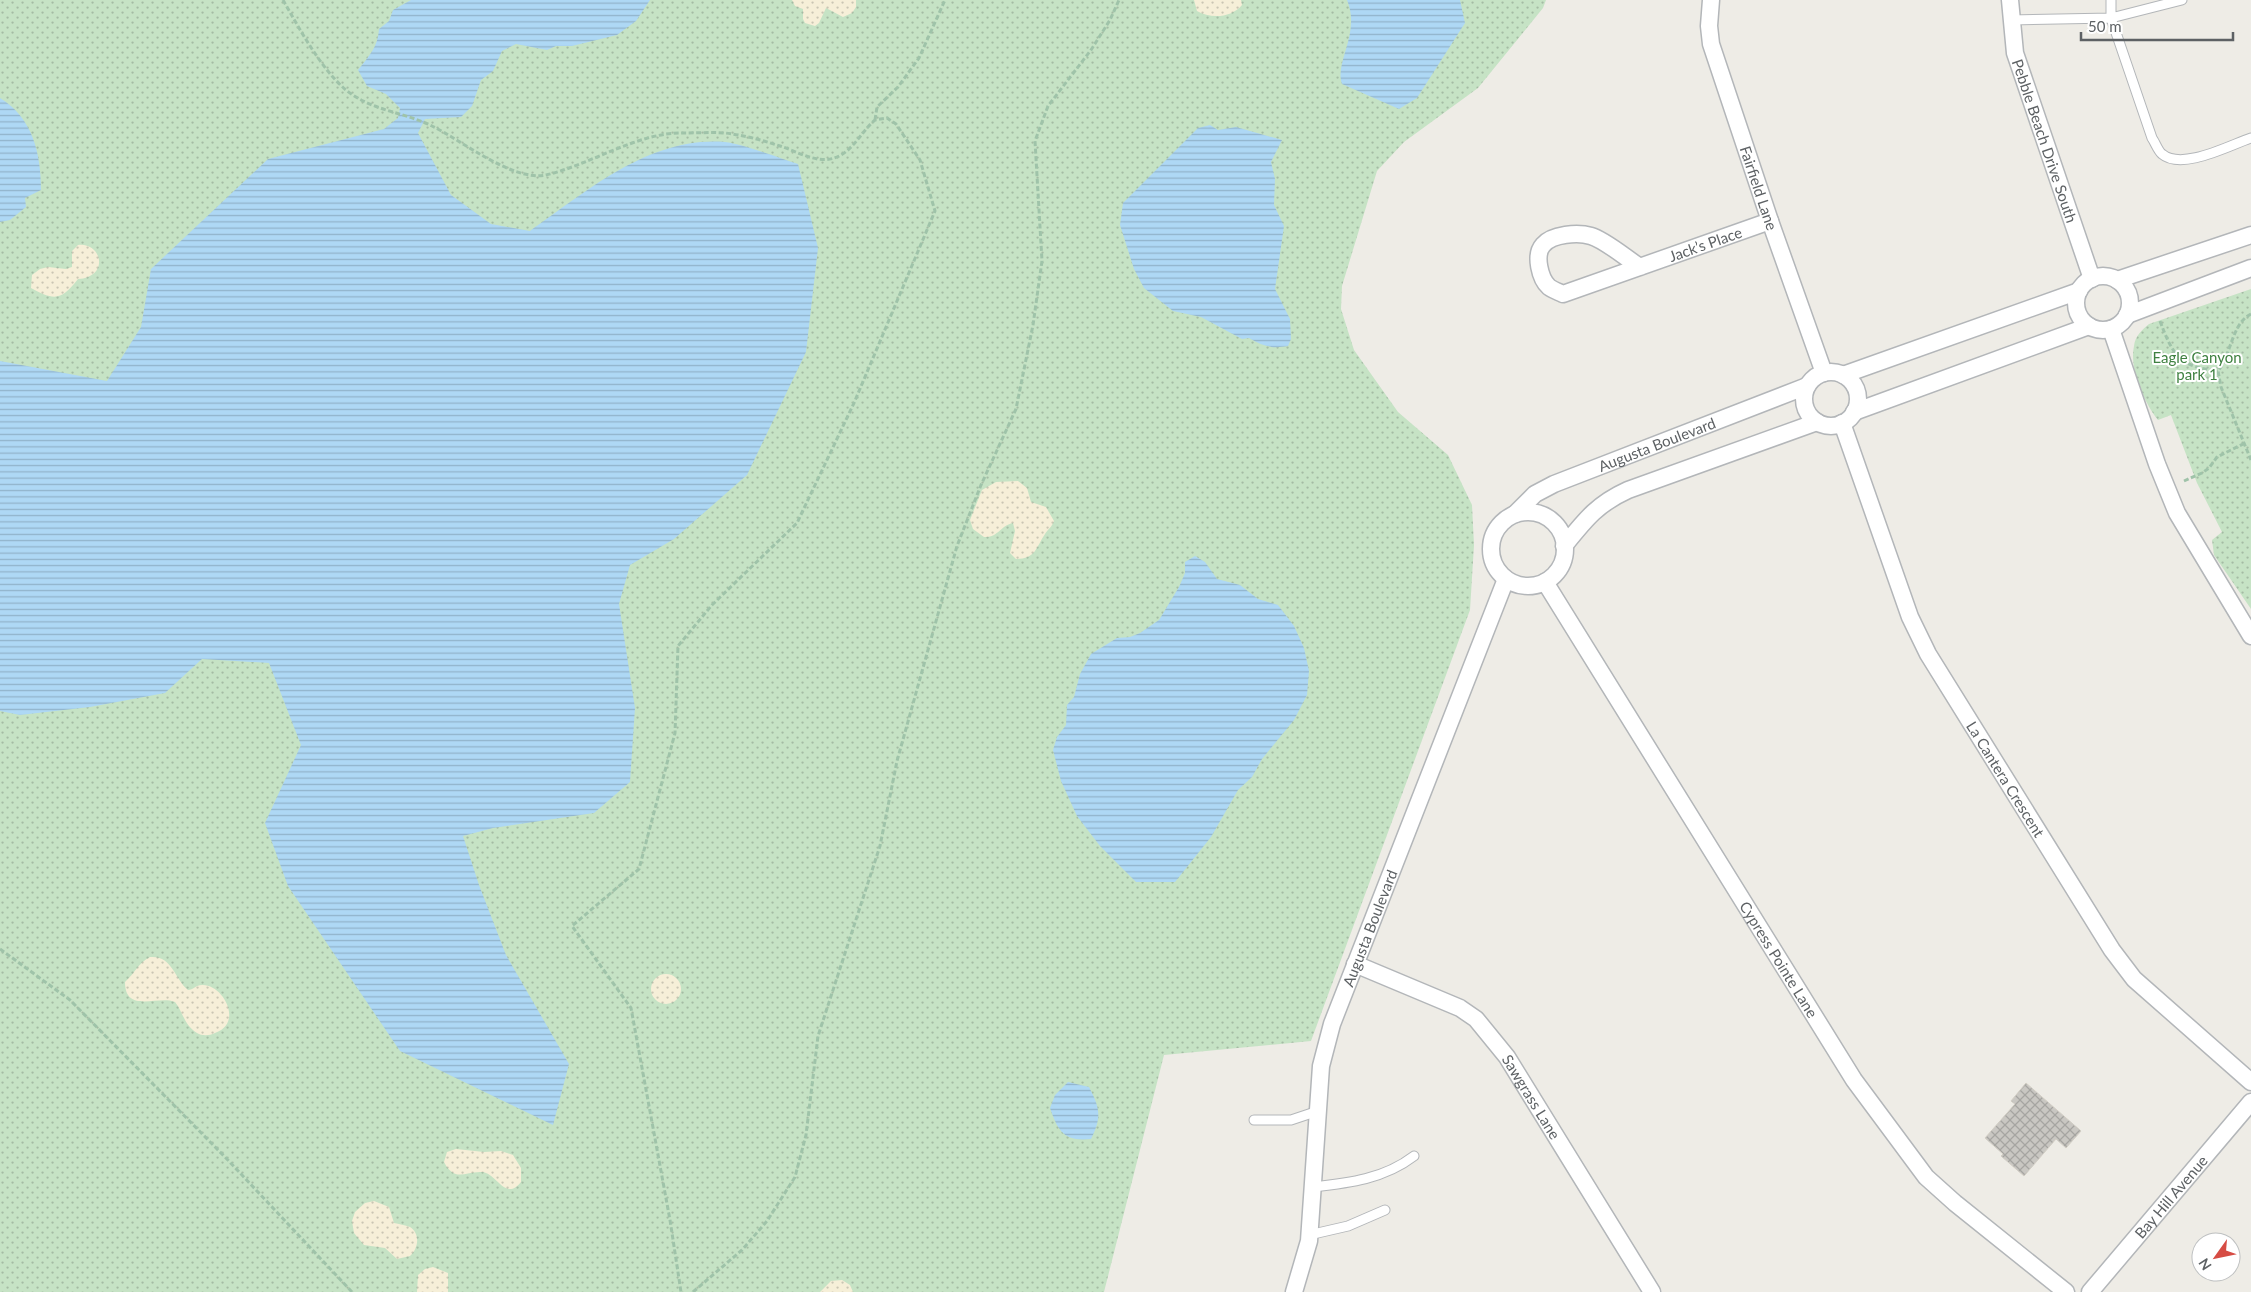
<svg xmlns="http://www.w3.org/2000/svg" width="2251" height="1292" font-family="Lato,sans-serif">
	<defs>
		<pattern id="grass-dots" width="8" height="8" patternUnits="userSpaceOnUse" patternTransform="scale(1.25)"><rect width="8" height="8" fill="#c6e3c5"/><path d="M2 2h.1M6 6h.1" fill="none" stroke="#a4bba4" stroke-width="1.8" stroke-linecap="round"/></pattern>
		<pattern id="sand-dots" width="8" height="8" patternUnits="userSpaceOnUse" patternTransform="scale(1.25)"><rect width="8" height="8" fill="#f6efd8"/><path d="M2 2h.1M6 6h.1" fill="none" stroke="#cac5b3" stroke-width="1.8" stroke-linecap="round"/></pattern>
		<pattern id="water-rules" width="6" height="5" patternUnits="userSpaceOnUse" patternTransform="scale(1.25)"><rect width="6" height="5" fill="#aed8f5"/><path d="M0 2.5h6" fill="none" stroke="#91b3ca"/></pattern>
		<pattern id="building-cross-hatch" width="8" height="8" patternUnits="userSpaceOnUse" patternTransform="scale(1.25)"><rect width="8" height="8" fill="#c9c7c2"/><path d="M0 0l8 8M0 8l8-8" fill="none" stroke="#a6a5a1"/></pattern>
	</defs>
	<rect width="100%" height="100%" fill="#eeece6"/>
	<path fill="url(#grass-dots)" d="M0,0H1546L1543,8L1478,88L1404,142L1377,171L1342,286L1341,309L1354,350L1398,412L1448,455L1472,505L1474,545L1470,610L1311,1041L1164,1055L1104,1292H0Z
		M2251,289V609L2214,555L2212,540L2222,532L2197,483L2171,415L2158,420C2144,402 2129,369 2134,346C2135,336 2142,330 2149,324Z"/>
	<path fill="url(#sand-dots)" d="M792,0H856V7L852,13L843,17L826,8L819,23L815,26L805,23L803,19V9L795,6Z
		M1194,0H1241L1242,5C1231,18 1211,19 1197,11Z
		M78,245C102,242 110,277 78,279C62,299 56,302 31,288L32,275L40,269L48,267L66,269L72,267V251Z
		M1018,481L1027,488L1031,502L1046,507L1054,521C1052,527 1048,529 1045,534C1036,547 1036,559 1016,559L1010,553L1015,531L1013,523C1001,525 998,538 984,537L973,529L970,520L982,490L996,482Z
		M150,957C172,955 174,978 188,990C193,990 196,985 202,985C223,984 244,1023 215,1033C209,1036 202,1036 197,1033C184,1025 183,1012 175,1002C158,995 125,1014 125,982C135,973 138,963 150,957Z
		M651 989a15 15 0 1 1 30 0a15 15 0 1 1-30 0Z
		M456,1149L484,1152L501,1151L513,1155L521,1168V1182C505,1202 497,1173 482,1172C465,1171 455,1183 444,1162L447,1152Z
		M374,1201L389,1207L394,1223C399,1224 405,1225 410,1227C421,1234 418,1249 410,1256L397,1259L385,1248L364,1245L354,1233L352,1221L355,1212L365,1203Z
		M433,1267L448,1273V1292H417L418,1275L425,1269Z
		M842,1280L850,1285L853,1292H820L831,1281Z"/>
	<path fill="url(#water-rules)" d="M411,0H650L636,21L617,35L572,46H556L547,50L516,44L502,51L493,71L481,80L472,106L461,117L425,119L418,133L451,195L491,224L530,231C587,191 650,136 725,142C743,144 779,158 798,164L818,248L806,352L747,475L674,539L630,565L619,604L635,708L630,782L594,813L493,828L463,836L479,885L506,955L569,1064L553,1125L400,1051L288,886L265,823L301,745L269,663L202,659L165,693L90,707L20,715L0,711V361L107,381L141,327L151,269L268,159L384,129L398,118L400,108L386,94L367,86L358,70C369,56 378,47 379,29L389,21L393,10Z
		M1347,0H1460L1465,23L1417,98L1399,109L1342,84C1334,62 1361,34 1347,0Z
		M0,98C33,118 41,154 41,190L25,198L26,207L10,220L0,222Z
		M1210,125L1218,130L1236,127L1282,140L1271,162L1275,179L1274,205L1284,226L1275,289L1290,319L1291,339L1288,346C1272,349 1262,346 1249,338L1242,339L1201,317L1173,311L1144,288L1134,269L1120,225L1123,203L1198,128Z
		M1195,556L1205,562L1217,579L1240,585L1258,599L1278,605L1294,626L1304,648L1309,671L1307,695L1294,720L1262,759L1252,777L1238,790L1211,837L1175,882H1136L1100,846L1077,816L1061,781L1053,750L1057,737L1066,725L1067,705L1074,697L1080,674L1091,654L1117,638L1130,637L1140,633L1159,620L1179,587L1185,573V562Z
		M1068,1082L1089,1087C1100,1108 1102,1117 1091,1139C1064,1142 1058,1131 1050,1108L1055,1095Z"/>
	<path fill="url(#building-cross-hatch)" stroke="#d2cec5" d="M2026,1083L2081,1131L2066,1148L2056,1139L2024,1176L2001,1156L2003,1154L1985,1138L2015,1104L2011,1101Z"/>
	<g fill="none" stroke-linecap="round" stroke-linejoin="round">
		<defs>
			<path id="service" d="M2111,0V18L2152,138C2155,142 2158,151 2162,154C2182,171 2230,145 2251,138
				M2011,20L2111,18L2182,0
				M1254,1120H1291L1318,1111
				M1313,1187C1349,1183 1384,1179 1414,1156
				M1309,1235L1348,1226L1385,1210"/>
			<g id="minor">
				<path id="s1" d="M1711,0L1709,26L1711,44L1770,221L1824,373"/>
				<path id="s2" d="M2010,0L2015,53L2092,279"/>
				<path id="s3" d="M1640,267C1627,259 1605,240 1591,236C1578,232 1552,234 1543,245C1534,255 1540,279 1549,287C1553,290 1559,292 1563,294L1770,221"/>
				<circle cx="2103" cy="303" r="27"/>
				<path d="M2117,280L2251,235"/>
				<path d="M2127,315L2251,268"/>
				<path d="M2111,329L2157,464L2177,513L2251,636"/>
				<circle cx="1831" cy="399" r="27"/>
				<path d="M1843,375L2079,291"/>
				<path d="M1854,412L2089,326"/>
				<path id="s4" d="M1842,423L1910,617L1928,654L2112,950L2134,979L2251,1082"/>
				<circle cx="1528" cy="549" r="37"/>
				<path id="s5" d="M1515,514L1535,494L1554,484L1807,386"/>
				<path d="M1564,546C1585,520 1597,504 1628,490L1817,422"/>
				<path id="s6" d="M1545,582L1854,1080L1926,1177L1955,1203L2066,1292"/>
				<path id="s7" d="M1355,964L1460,1008L1476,1019L1507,1057L1652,1292"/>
				<path id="s8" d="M1294,1292L1309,1241L1321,1066L1332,1024L1506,579"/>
				<path id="s9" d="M2090,1292L2251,1102"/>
			</g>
		</defs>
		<use href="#service" stroke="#b3b6b9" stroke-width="11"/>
		<use href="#minor" stroke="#b3b6b9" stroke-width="19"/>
		<path stroke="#9fc3a9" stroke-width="3" stroke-dasharray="5 2.5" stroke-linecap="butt" d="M283,0C299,28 321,69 346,90C372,111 404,112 432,126C461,140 513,182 546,175C590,165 638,132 683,133C697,133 711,132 725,133C743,135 762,140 780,146C799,152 821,167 841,155C856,146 862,131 875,120L887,118L896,124L920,160L935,211L854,403L797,523L712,605L678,646L675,733L639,869L572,926L631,1008L670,1220L681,1292
			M875,120L877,107L898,87L919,58L945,0
			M2251,314C2232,323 2231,355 2218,371L2221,387L2251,460
			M2160,321C2173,356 2180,367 2218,371
			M2184,481L2202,473L2209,468L2217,457L2245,443
			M0,949L70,1000L225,1157L352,1292
			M693,1292L742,1250L767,1221L795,1177L806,1135L818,1036L880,846L897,761L957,546L981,485L1016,409L1033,325L1042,261L1035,141L1048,106L1091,50L1110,20L1119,0"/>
		<use href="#service" stroke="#fff" stroke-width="9"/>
		<use href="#minor" stroke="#fff" stroke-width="16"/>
	</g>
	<g text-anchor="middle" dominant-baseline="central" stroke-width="4" stroke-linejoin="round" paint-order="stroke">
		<g font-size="15" fill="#5d6164" stroke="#fff">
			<text stroke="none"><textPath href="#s2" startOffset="146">Pebble Beach Drive South</textPath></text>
			<text stroke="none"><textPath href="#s1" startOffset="196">Fairfield Lane</textPath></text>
			<text stroke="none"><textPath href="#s3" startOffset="321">Jack’s Place</textPath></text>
			<text stroke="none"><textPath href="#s5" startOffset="160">Augusta Boulevard</textPath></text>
			<text stroke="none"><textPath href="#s4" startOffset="394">La Cantera Crescent</textPath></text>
			<text stroke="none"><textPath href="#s8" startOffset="375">Augusta Boulevard</textPath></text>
			<text stroke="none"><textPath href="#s6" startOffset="444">Cypress Pointe Lane</textPath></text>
			<text stroke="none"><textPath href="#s7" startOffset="229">Sawgrass Lane</textPath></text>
			<text stroke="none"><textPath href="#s9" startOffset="125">Bay Hill Avenue</textPath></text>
		</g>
		<g font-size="15" fill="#3f8141" stroke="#fff">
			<text x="2197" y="357">Eagle Canyon<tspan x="2197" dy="17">park 1</tspan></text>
		</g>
	</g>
	<g transform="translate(2216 1257) rotate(237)"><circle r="24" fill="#ffffff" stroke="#bec0c1"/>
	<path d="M0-4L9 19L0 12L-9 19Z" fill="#d64c44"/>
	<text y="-8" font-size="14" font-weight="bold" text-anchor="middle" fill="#5d6164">N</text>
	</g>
	<path d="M2081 32v8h152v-8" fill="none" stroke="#5d6164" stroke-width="2.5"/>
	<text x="2088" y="32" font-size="15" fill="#5d6164" stroke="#ffffff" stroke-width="4" paint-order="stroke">50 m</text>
</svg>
